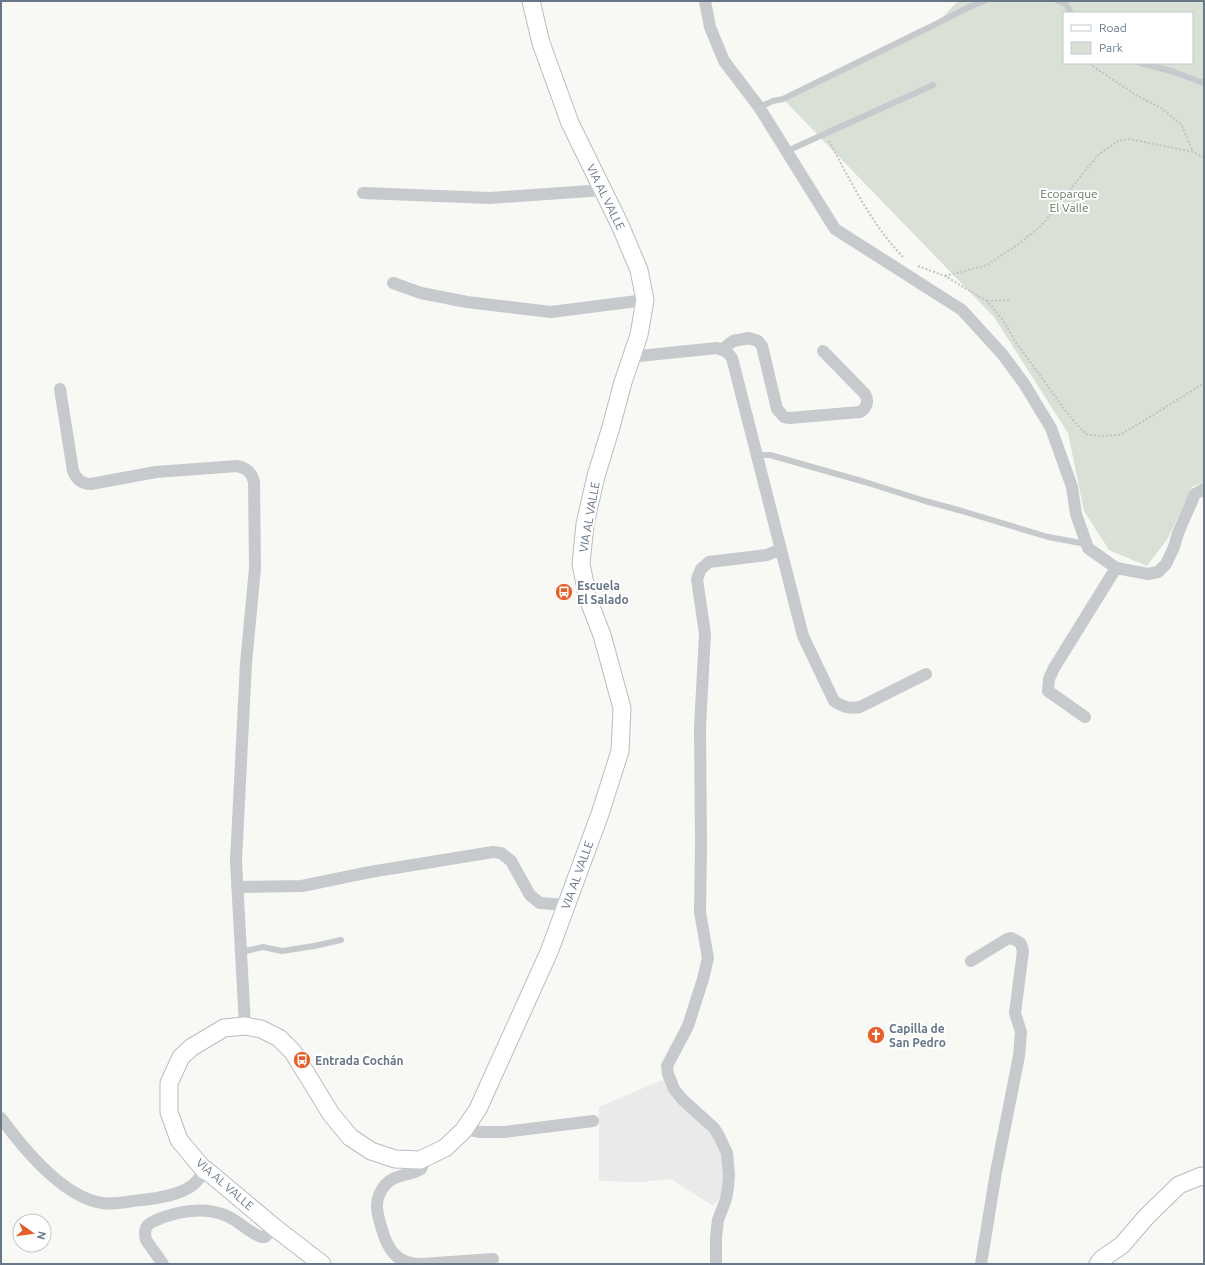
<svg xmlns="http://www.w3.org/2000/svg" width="1205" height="1265" font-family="Ubuntu,sans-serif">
	<rect width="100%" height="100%" fill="#f8f8f5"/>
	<path fill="#e9eae9" d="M662,1080L708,1123L728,1162L722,1196L713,1206L671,1179L641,1182L599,1181V1107Z"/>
	<path fill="#d9e0d6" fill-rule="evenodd" d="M958,1H1204V482L1192,487L1168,538L1147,566L1109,550L1084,511L1068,433L994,317L783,99L936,24ZM1064,13H1192V63H1064Z"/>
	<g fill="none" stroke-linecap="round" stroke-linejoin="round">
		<defs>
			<path id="secondary" d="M322,1264L274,1227L206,1170L205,1171L179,1140L169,1112V1083L181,1057L192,1047L224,1028L245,1026L261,1029L279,1038L293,1052L331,1114L350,1137L371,1151L395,1159L420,1160L445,1148L463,1131L478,1109L549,952L600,814L620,751L622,708L602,635L588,599L581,564L585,524L596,476L611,427L623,382L639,335L645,300L639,270L620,225L570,123L541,43L531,1
				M1098,1264L1102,1259L1122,1245L1147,1216L1179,1185L1201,1176L1204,1177"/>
		</defs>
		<use href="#secondary" stroke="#b8bdc2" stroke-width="19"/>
		<path stroke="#c0c2c4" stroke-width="2" stroke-dasharray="2 2" stroke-linecap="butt" d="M1090,63L1091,65L1136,95L1161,108L1181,124L1193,152
			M829,141C851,182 871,224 904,258
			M918,266L945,276L987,301L1002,319L1015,341L1071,418L1086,434L1099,436L1119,435L1142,422L1204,383
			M945,276L987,265L1020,243L1041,226L1098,155L1118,141L1130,139L1193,152L1204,158
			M987,301L1010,300"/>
		<path stroke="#c6cacd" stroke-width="6" d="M1058,1L1066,4L1071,13
			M1140,63L1171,71L1204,83
			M759,107L773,101L783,99L936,24L967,8L984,1
			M787,151L933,85
			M757,455H770L865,482L925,501L962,511L1048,537L1086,544
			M241,952L263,947L282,951L314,946L341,940"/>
		<path stroke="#c6cacd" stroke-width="12" d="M705,1L710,27L724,61L759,107L835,229L962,310L1003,355L1025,385L1051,428L1072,487L1076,514L1088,548L1116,568L1148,574L1158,572L1166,564L1174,547L1178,533L1195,494L1204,489
			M363,193L490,198L604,190
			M393,283L421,293L467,302L551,312L645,300
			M723,349L733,341L749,338L758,341L762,346L777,409L784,417L790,418L860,412C867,408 869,401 865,394L823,351
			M633,353L639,356L717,348C724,350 728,352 732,358L803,636L834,701C842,707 850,709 860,707L926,674
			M60,389L73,471C76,479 82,484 91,484L156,472L237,466C247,468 252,473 254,482L255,568L246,663L236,861L245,1026
			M1085,717L1048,691L1049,679L1054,668L1116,568
			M237,887L302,886L370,872L493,852L501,853L511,861L530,895L540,903L566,905
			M971,961L1007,939L1011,938L1019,942L1021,944L1023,951L1015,1013L1021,1032L1019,1056L996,1172L981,1264
			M1,1118C23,1148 63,1197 102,1203C116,1205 128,1201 142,1200C156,1199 183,1194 194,1184C198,1180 202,1175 206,1170
			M464,1129L481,1132H504L593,1121
			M163,1264L146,1240C142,1224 151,1222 164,1217C185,1210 206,1207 227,1216C239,1221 248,1232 261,1237H265L274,1227
			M421,1264C395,1264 387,1248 381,1226C376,1210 374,1199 385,1185C395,1174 409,1176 421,1169L423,1164L430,1156
			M422,1264L493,1259
			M716,1264V1237L718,1220L726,1199L728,1187L729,1175L727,1153L719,1136L714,1128L683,1100L674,1089L668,1074L667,1066L688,1026L703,979L708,958L700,912L701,845L700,727L705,634L697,579L701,569L709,562L767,555L781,549"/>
		<use href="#secondary" stroke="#fff" stroke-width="17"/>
	</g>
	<defs>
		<symbol id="bus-disc" viewBox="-11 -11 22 22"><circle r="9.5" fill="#e65d28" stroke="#fff"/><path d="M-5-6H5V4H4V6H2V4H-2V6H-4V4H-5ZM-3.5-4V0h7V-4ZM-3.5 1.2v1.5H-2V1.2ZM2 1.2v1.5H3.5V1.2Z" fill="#fff"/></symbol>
		<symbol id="church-disc" viewBox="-11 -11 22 22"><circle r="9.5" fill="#e65d28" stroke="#fff"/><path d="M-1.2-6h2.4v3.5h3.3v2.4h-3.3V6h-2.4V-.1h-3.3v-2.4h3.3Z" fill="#fff"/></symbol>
	</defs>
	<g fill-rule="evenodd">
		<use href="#bus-disc" x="554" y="582" width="20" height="20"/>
		<use href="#church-disc" x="866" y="1025" width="20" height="20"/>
		<use href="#bus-disc" x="292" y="1050" width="20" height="20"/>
	</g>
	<g text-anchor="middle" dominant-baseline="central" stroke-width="4" stroke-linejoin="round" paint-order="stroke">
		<g font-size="12" fill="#657962" stroke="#fff">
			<text x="1069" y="193">Ecoparque<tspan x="1069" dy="14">El Valle</tspan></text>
		</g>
		<g font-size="12" fill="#677787" stroke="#fff">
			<text transform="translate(606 197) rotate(64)">VIA AL VALLE</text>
			<text transform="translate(589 517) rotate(-80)">VIA AL VALLE</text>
			<text transform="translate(577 875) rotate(-70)">VIA AL VALLE</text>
			<text transform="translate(225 1184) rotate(41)">VIA AL VALLE</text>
		</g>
		<g font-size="12" font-weight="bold" fill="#677787" stroke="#fff" text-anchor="start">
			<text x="577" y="585">Escuela<tspan x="577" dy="14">El Salado</tspan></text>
			<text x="889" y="1028">Capilla de<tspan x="889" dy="14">San Pedro</tspan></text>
			<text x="315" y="1060">Entrada Cochán</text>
		</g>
	</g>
	<rect width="1205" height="1265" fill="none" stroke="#677787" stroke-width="4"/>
	<rect x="1063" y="12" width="130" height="52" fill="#ffffff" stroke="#c2c9cf"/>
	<rect x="1071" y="25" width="20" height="6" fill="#ffffff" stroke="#c2c9cf"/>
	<text x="1099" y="32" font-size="12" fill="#677787">Road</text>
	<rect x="1071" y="42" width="20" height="12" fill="#d9e0d6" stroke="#c2c9cf"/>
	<text x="1099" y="52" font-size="12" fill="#677787">Park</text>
	<g transform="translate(32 1233) rotate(104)"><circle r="19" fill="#ffffff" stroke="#c2c9cf"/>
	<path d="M0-3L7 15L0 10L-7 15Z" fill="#e65d28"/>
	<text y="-6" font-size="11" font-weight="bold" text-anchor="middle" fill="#677787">N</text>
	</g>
</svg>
